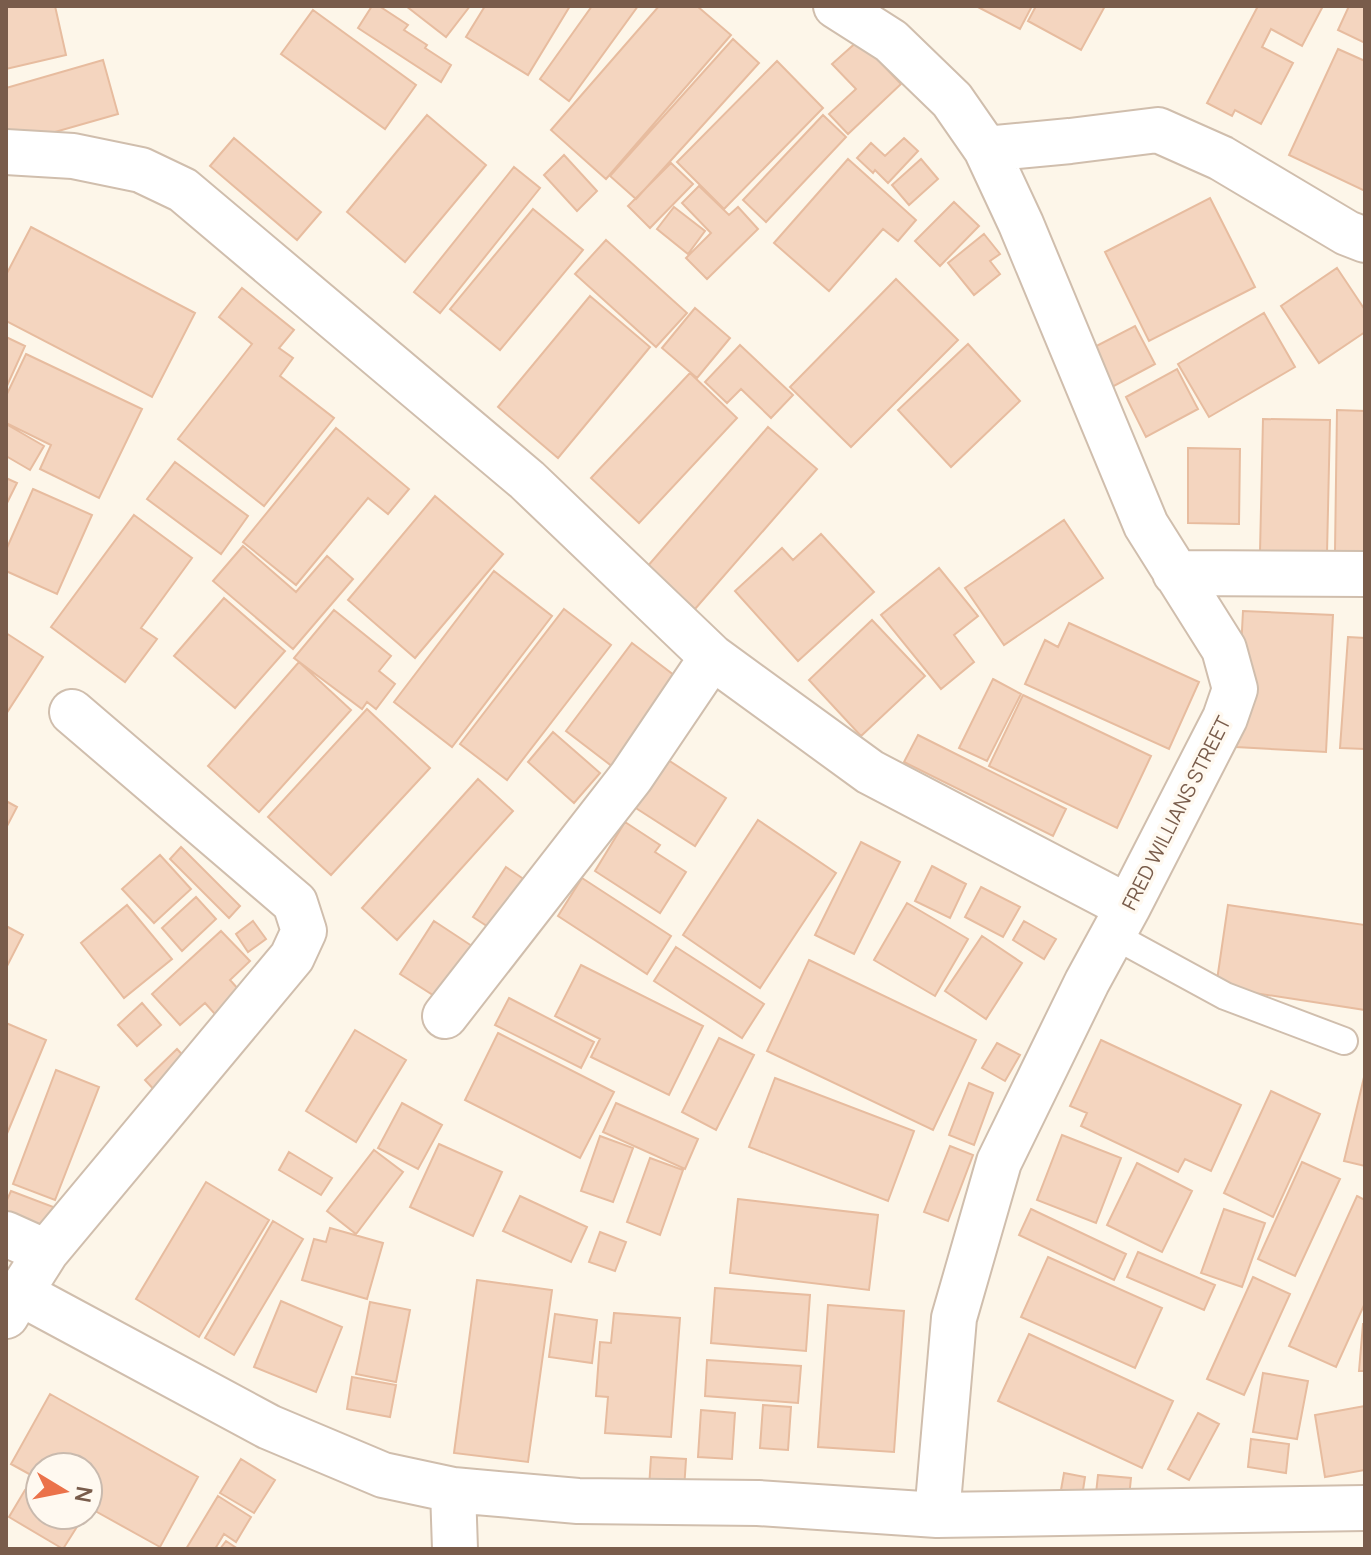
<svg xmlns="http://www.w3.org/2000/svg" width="1371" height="1555" font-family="Manrope,sans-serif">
	<rect width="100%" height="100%" fill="#fdf6e9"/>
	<path fill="#f4d5bf" stroke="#e7bc9f" stroke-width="2" d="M6,6H55L66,55L6,69Z
		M372,6H379L408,25L404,30L427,45L425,48L451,65L441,82L358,28Z
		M406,6H470L446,37Z
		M485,6H570L528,75L466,37Z
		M592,6H638L569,101L540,79Z
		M659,6H697L731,35L606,179L551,130Z
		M976,6H1032L1020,29Z
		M1036,6H1105L1081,50L1028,21Z
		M1258,6H1323L1302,46L1271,29L1262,47L1293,63L1261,124L1235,110L1232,116L1207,103Z
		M1349,6H1365V43L1338,30Z
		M313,10L416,85L385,129L281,54Z
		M733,39L759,63L636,199L610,176Z
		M859,40L901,84L848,134L829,114L856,89L832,64Z
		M1338,49L1365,61V191L1289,155Z
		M103,60L118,114L6,146V88Z
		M777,61L823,108L724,209L677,162Z
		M427,115L486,165L405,262L347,212Z
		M823,115L846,137L766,222L743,200Z
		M234,138L321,212L297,240L210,166Z
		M904,138L918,151L888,183L875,170L873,173L857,158L871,143L885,156Z
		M564,155L597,191L577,211L544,175Z
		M848,159L916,220L898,241L883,229L829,291L774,243Z
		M921,159L938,179L909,205L892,185Z
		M671,163L693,184L650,228L628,206Z
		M514,167L540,188L440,313L414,292Z
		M699,186L729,215L738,207L758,229L707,279L686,258L711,233L682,203Z
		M1210,198L1255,287L1149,341L1105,252Z
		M954,202L979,226L940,266L915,241Z
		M674,207L705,231L688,254L657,229Z
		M533,209L583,250L500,350L450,309Z
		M31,227L195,313L152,397L6,321V275Z
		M984,234L1000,254L990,261L1000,274L974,295L948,263Z
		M606,240L687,313L656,347L575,274Z
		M1337,268L1365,310V332L1319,363L1281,306Z
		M896,279L958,340L851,447L790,387Z
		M242,288L294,330L279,348L293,358L280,376L334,418L264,506L178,439L252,344L219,317Z
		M590,296L650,347L558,458L498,407Z
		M695,308L730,338L697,378L662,348Z
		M1264,313L1295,367L1209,417L1178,364Z
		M1135,326L1155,364L1099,394L1079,355Z
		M6,337L25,346L6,388Z
		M968,344L1020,401L951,467L898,410Z
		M740,345L793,395L771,418L741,389L727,403L705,382Z
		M26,354L142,409L99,498L40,469L51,445L6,423V396Z
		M1177,369L1198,409L1146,437L1126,397Z
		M690,373L737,418L639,523L591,478Z
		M1337,410L1365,411V551H1335Z
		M1263,419L1330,420L1327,554L1260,552Z
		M6,424L44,446L30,470L6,456Z
		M768,427L817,469L695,609L647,567Z
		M336,428L409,489L388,514L368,498L296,585L243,542Z
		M1188,448L1240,449L1239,524L1188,523Z
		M175,462L248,516L221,554L147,499Z
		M6,478L17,483L6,505Z
		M33,489L92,515L57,594L6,571V550Z
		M435,496L503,554L415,658L348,600Z
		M134,515L192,558L141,628L157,639L125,682L51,627Z
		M1064,520L1103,578L1004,645L965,588Z
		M821,534L874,592L798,661L735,591L782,548L793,560Z
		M243,546L296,592L327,556L353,579L293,649L213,581Z
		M939,568L978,616L954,635L974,662L941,689L881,615Z
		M494,571L552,616L452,747L394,702Z
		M224,598L285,651L235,708L174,656Z
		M564,609L611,645L507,780L460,744Z
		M334,610L391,656L379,671L395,684L376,709L367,702L362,709L294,658Z
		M1243,611L1333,615L1326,752L1236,747Z
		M872,620L925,676L861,736L809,680Z
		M1069,623L1199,682L1169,749L1025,684L1045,640L1058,647Z
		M6,633L43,657L6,714Z
		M1348,637L1365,638V749L1340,748Z
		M632,643L679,679L613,767L566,731Z
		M299,662L351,710L259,812L208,766Z
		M993,679L1021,694L987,761L959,748Z
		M1023,695L1151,756L1117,828L989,766Z
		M367,709L430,768L331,875L268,817Z
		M553,732L600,773L574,803L528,762Z
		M918,735L1066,809L1053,836L904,762Z
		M659,754L726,798L695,846L628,803Z
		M478,779L513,811L397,940L362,908Z
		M6,801L17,807L6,828Z
		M758,820L836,873L760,988L683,935Z
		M625,822L660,845L655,852L686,872L660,913L595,871Z
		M861,842L900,862L854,954L815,935Z
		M181,847L240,906L229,918L170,859Z
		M160,855L191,889L154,923L122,889Z
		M932,866L966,884L950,918L915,901Z
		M506,867L525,880L493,930L473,917Z
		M582,878L671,936L647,974L558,916Z
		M981,887L1020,907L1003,937L965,917Z
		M196,897L216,919L182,951L162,928Z
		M907,903L968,939L935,996L874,960Z
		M127,905L172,959L124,998L81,943Z
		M1228,905L1365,925V1010L1216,987Z
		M253,921L266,939L248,952L236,934Z
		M434,921L481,952L447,1004L400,974Z
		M1024,921L1056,939L1044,959L1013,940Z
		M6,926L23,935L6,968Z
		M221,931L250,961L230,980L249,1001L224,1024L205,1003L180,1025L152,994Z
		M982,936L1022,963L986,1019L945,991Z
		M676,947L764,1004L742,1038L654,981Z
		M809,960L976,1040L933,1130L767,1051Z
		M581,965L703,1026L669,1095L591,1057L600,1039L555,1016Z
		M509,998L594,1042L581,1068L495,1025Z
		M142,1003L161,1025L137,1046L118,1025Z
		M6,1023L46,1040L6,1136Z
		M355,1030L406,1060L356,1142L306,1111Z
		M498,1033L614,1092L580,1158L465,1100Z
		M719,1038L754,1055L716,1130L682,1112Z
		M1101,1040L1241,1105L1211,1171L1185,1159L1178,1172L1081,1126L1087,1113L1070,1106Z
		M997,1043L1020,1055L1005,1081L982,1068Z
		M177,1049L191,1064L159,1095L145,1080Z
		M56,1070L99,1087L55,1200L13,1184Z
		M1365,1073V1166L1344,1161Z
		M775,1078L914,1131L888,1201L749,1147Z
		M969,1083L993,1093L974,1145L949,1135Z
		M1271,1091L1320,1114L1273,1217L1224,1193Z
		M402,1103L442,1125L418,1169L378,1148Z
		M616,1103L698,1139L685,1169L603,1132Z
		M1062,1135L1121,1158L1096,1223L1037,1200Z
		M600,1136L633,1148L613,1202L581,1191Z
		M439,1144L502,1172L473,1236L410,1207Z
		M950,1146L973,1155L948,1221L924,1212Z
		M374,1150L403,1172L356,1234L327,1211Z
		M289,1152L332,1178L321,1195L279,1170Z
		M650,1158L683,1170L660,1235L627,1222Z
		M1302,1162L1340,1179L1295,1276L1258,1259Z
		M1137,1163L1192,1191L1162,1252L1107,1225Z
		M206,1182L269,1220L199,1337L136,1299Z
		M11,1191L56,1208L45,1234L6,1218V1202Z
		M520,1196L587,1227L571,1262L503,1231Z
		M1357,1196L1365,1200V1303L1336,1367L1289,1346Z
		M738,1199L878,1215L869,1290L730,1273Z
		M1031,1209L1126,1254L1114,1280L1019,1235Z
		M1224,1209L1265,1223L1242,1287L1201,1273Z
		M273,1221L303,1239L234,1355L205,1338Z
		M330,1228L383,1243L367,1299L302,1280L314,1239L326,1242Z
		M600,1232L626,1242L615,1271L589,1262Z
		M1138,1252L1215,1285L1204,1310L1127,1277Z
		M1048,1257L1162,1308L1135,1368L1021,1317Z
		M1253,1277L1290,1294L1244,1395L1207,1379Z
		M477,1280L552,1290L528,1462L454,1453Z
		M715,1288L810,1295L806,1351L711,1343Z
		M281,1301L342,1327L316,1392L254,1367Z
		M370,1302L410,1310L396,1382L356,1374Z
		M828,1305L904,1311L894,1452L818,1447Z
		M614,1313L680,1318L671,1437L605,1433L608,1397L596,1396L600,1342L611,1343Z
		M555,1314L597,1320L592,1363L549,1357Z
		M1363,1324H1365V1371H1359Z
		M1029,1334L1173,1401L1142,1468L998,1401Z
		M707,1360L801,1366L798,1403L705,1396Z
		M1263,1373L1308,1381L1297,1439L1253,1432Z
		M352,1377L396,1385L390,1417L347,1409Z
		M50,1394L198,1477L160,1547L88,1507V1467H40V1480L11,1464Z
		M763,1405L791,1407L788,1450L760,1448Z
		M1365,1406V1470L1325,1477L1315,1415Z
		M701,1410L735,1413L732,1459L698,1457Z
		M1198,1413L1219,1424L1189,1480L1168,1469Z
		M1251,1439L1289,1444L1286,1473L1248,1467Z
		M651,1457L686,1459L684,1490L649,1488Z
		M241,1459L275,1480L254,1513L220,1493Z
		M1064,1473L1085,1477L1080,1510L1058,1507Z
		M1098,1475L1131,1478L1128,1507L1095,1503Z
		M25,1490L40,1499V1515H67L80,1522L63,1549L9,1517Z
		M218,1496L251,1517L236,1542L224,1534L215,1549H186Z
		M226,1541L238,1549H220Z"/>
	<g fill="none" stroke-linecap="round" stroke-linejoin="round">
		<defs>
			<path id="lane" d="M1113,935L1225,996L1344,1041"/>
			<path id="street" d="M836,6L891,41L952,100L986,149L1021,224L1146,525L1224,649L1235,689L1225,718L1128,907L1087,982L999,1162L954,1318L937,1515
				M986,149L1070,141L1158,130L1221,158L1347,233L1365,240
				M6,152L73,156L141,170L183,190L527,480L712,657L870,772L1128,907
				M1175,573L1365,574
				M445,1016L631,777L712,657
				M6,1234L46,1252
				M20,1293L46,1252L292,957L304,931L295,903L72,712
				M6,1316L20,1293L269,1427L383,1475L453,1490L578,1501L758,1503L937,1515L1365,1508
				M453,1490L455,1549"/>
		</defs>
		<use href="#lane" stroke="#d0bead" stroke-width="30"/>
		<use href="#street" stroke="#d0bead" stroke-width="48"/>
		<use href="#lane" stroke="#fff" stroke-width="26"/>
		<use href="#street" stroke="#fff" stroke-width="44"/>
	</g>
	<g text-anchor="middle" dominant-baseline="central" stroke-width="7" stroke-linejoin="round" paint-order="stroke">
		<g font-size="20" fill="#795c4b" stroke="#fff9f0">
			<text transform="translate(1176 813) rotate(-63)">FRED WILLIANS STREET</text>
		</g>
	</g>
	<rect width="1371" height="1555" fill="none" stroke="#795c4b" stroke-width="16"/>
	<g transform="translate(64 1491) rotate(100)"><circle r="38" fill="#fff9f0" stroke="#c9baae" stroke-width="2"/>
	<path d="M0-6L14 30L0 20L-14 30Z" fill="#eb724a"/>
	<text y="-12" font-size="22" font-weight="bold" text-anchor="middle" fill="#795c4b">N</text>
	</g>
</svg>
